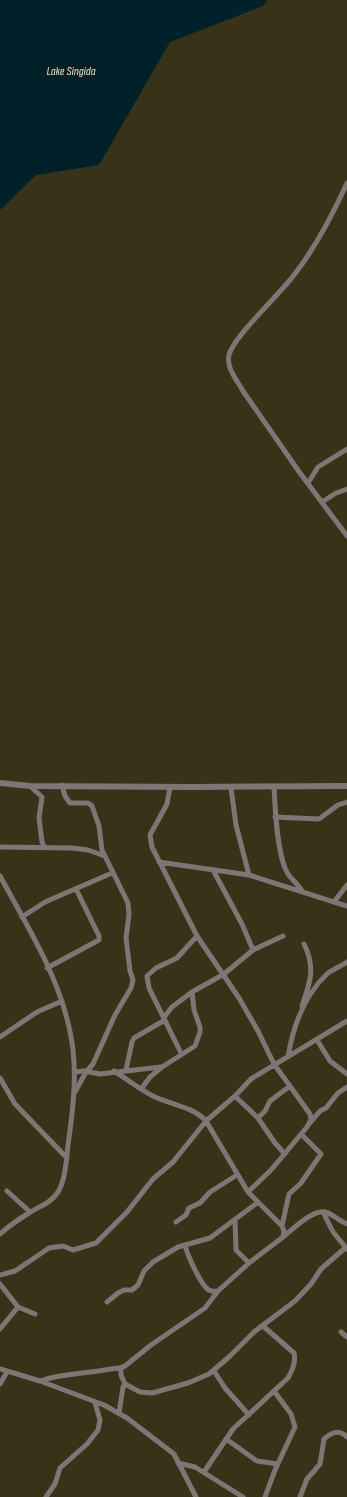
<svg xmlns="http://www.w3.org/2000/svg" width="347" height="1497" font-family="'Sofia Sans Condensed',sans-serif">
	<rect width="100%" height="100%" fill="#383318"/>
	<path fill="#00212a" d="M0,0H268L263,6L170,42L99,165L36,175L0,210Z"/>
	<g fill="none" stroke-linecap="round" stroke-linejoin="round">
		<path stroke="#827375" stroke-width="5" d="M347,183C332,216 316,247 294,275C281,293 233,337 229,355C226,368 237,380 243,391L300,473L347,536
			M308,483L318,467L347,449
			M322,502L336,493L347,489
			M62,785L65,796L70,803H88L92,806L99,826L102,850L128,903L129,915L126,938L130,971L133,980L131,988L115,1015L93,1064L86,1072L75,1092
			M30,786L42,797L39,818L42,842L45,848
			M170,787L167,804L150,835L152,847L197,936L239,998L258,1031L274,1064L310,1114L311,1120L307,1127L271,1170L248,1192
			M274,787C275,808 277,857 288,874C292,880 298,884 302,891
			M231,788L236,825L249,875
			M275,817L319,819L338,805L347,802
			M0,847L72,848L88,850L105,856
			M159,862L249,875L347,906
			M0,876C26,924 57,973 69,1027C78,1064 74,1102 69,1138C66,1155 67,1177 58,1192C50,1204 41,1205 29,1213C19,1219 9,1226 0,1234
			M334,902L347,885
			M22,917L45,902L112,873
			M253,950L283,936
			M47,968L99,940V936L76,889
			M302,1006C310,983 316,968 304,944
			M164,1017L172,1007L192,992
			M0,1037L37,1012L62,1001
			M317,1040L330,1061L347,1074
			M181,1053L149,988L147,976L156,968L177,958L197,936
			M288,1057C293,1027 305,994 328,973C334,969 341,966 347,962
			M126,1070L132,1042L134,1038L165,1020
			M75,1072L84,1071L100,1074L161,1067
			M0,1078L15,1104L67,1158
			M141,1089L150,1077L162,1067L195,1046L200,1032V1027L194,1010L192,992L224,974L253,950L242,924L213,870
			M235,1096L258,1118L275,1143L285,1154
			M258,1118L265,1111L270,1101L290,1086
			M310,1123L320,1111L326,1108L338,1093L347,1087
			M7,1191L30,1212
			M323,1212L333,1232L347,1249
			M235,1219L236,1250L249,1263
			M176,1222L186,1215L189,1208L200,1203L210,1192L237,1175
			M282,1226L289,1194L301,1183L321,1154L301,1134
			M283,1237C292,1230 313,1209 325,1212C333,1214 339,1221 347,1224
			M185,1245C187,1254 201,1286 209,1290C211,1292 215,1291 218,1291
			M0,1275L15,1271L49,1248L63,1246L73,1250L96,1243L127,1212L153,1179L173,1162L206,1121L235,1096L251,1079L347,1021
			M0,1284L18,1307L35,1314
			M107,1302L118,1293L124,1290H132L138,1285L144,1271L153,1262L178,1247L210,1238L257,1203
			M0,1329L18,1307
			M341,1332L347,1337
			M0,1369L40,1381L104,1405L127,1418L174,1454L196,1497
			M214,1371L225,1388L249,1415
			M40,1381C63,1373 87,1374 110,1369C116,1368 120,1369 125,1366L151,1345L205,1308L218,1291L249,1263L283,1237L284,1231L282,1226L248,1192L206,1121C192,1106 171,1105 153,1096C139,1089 127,1079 114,1071
			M0,1384L7,1372
			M125,1384L140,1392L152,1393L188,1383L209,1374L229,1357L254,1332L295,1301L311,1284L321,1269L344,1249H347
			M119,1413L123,1387L125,1384L121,1375V1369
			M226,1439L257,1461L278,1464
			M178,1463L195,1467L243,1497
			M204,1472L233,1429L288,1378C292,1371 296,1361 294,1353L263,1326
			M46,1497L55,1484L60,1468L87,1444L98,1430L100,1420L95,1403
			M265,1497L275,1470L295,1427L291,1414L274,1391
			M300,1497L307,1479L320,1464L324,1439C332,1432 339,1429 347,1437"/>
		<path stroke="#827375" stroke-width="6" d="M0,783L30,786L192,787L347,786"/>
	</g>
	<g text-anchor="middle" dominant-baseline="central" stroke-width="3.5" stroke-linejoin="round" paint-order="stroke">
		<g font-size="12" font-style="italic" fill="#beedfa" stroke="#1d1a0f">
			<text x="71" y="71">Lake Singida</text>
		</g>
	</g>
</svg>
